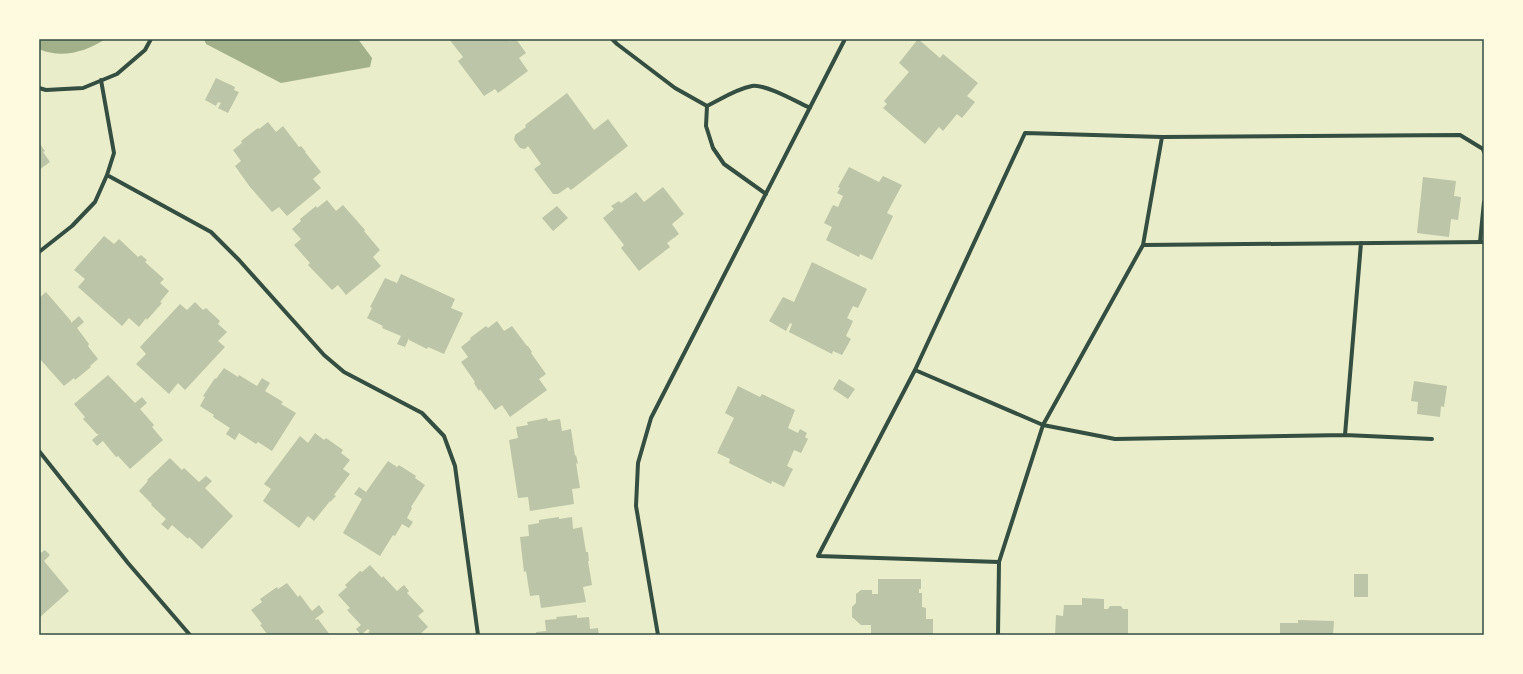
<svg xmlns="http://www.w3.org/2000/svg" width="1523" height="674" font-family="'Roboto Condensed',sans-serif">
	<rect width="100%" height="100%" fill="#e9edc9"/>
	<path fill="#a3b18a" d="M39,39H105C86,52 61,59 39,49Z
		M204,39H358L372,58L370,67L281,83L206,44Z"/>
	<path fill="#bcc5a7" d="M449,39H508L510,41L512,39H516L526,53L519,58L528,71L498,93L495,89L484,96L458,61L463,57Z
		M918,39L940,58L943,54L978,83L967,96L975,102L962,118L957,114L943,131L939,127L925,144L883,108L887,104L884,101L909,72L899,63Z
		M216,78L235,87L234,90L239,92L228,113L218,108L221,103L218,102L216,106L205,100Z
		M567,93L594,130L608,119L628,146L571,190L568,187L558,194H553L534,169L541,164L528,146L525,149L520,148L514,140L515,135L526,127L525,125Z
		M268,122L276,132L283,126L299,147L301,146L306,152H305L321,172L313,179L321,188L287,216L279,207L272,212L250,187L235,166L241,161L233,150L242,143L241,141L258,128L259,129Z
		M39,143L45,151L43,152L50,162L39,170Z
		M849,167L879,182L883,176L902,185L887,213L893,216L872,260L860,254L859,257L826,240L832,227L824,223L833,205L838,207L843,196L837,193L840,188L838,187Z
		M1423,177L1456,181L1454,196L1461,197L1458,220L1451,219L1449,237L1417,233Z
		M663,187L684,214L672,224L679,234L667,243L670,247L639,271L621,248L624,245L603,218L614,209L611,206L619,201L621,203L636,192L644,202Z
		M327,200L336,211L343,205L365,230L364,231L380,250L373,257L381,266L346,295L338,285L332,290L308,265L310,263L294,245L301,239L292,229L301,221L300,219L316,206L317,208Z
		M557,206L568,218L553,231L542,218Z
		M104,236L114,244L119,239L138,257L141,255L147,260L145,262L164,279L160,283L169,291L160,302L162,303L147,320L146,318L139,327L129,318L122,326L78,287L85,279L74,270Z
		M812,262L867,289L858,308L853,306L847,318L853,321L846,336L851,339L842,355L833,351L832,354L789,332L792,324L790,323L786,331L769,321L783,297L794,302Z
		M401,274L455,299L451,308L463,313L444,354L428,347L427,349L409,340V338L405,347L397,344L401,336L382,328L383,326L367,318L372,308L370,307L385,278L397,283Z
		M46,292L71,321V323L79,316L84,322L77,328L89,344L88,346L98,359L90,366L91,367L75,380L74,378L64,386L39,358V298Z
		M195,302L203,310L206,308L220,321L218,324L227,332L218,341L225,347L185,390L178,383L169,394L136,364L146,354L140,347L180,304L187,310Z
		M497,321L504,331L512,326L527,346H528L532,352L531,353L546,374L539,379L547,390L510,417L502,405L495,410L480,389L479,391L474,383L475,382L461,362L468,357L461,347L471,339L470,338L486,326L488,328Z
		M224,368L238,377L239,375L257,386L262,378L270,383L265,391L283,402L281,404L296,413L272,451L258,442L256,444L239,433L235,440L226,434L230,428L213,417L214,415L200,406L205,397L203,396L215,378L216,379Z
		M108,375L135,403L142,397L147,403L140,409L154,425L152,427L163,440L130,469L118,456L116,457L103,441L97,446L92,440L99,434H97L83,419L85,417L74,404Z
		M839,379L855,389L848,399L833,389Z
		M1414,381L1447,386L1444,407L1441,406L1440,417L1417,414L1418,402L1411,401Z
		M738,386L760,397L762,394L795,410L788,428L798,433L800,429L807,433L805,437L808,439L801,453L794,450L787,466L793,469L784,487L772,481L771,484L729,463L730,459L717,453L734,418L725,413Z
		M547,418L548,421L560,419L562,431L571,429L575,456L576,455L578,464L576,463L580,488L572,489L574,504L530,511L528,497L518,498L509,440L518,438L516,427L528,425L527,422Z
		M315,433L324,440L326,438L343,450L341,453L350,460L343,469L350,474L334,495L336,496L330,502V501L314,521L308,516L299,528L263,501L271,489L264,484L300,436L308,443Z
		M170,458L182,470L184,468L199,482L206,476L212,481L205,488L233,516L202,549L189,537L188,539L172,525L168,530L161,524L166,519L151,505L152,504L139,491L148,481L147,480Z
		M388,461L397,467L399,465L416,476L415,478L425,485L411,507L412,508L407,518L413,522L409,528L402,524L395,536L393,535L380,556L343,533L362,499L354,494L359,487L366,492Z
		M559,517V519L572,517L573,529L582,527L586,552H588L589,561H588L592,585L583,587L586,602L541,608L539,595L530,596L526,571L524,572L520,537L529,536L528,525L539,523V520Z
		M45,550L50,555L44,561L69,591L39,618V554Z
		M370,565L382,578L383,576L397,591L404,585L409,591L407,593L424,611L418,616L428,627L419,635H371L368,632L370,631L368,629L361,635L356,629L361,625L347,610L350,608L338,595L347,587L345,585L360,571L362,572Z
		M1354,574H1368V597H1354Z
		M878,579H921V589H919V593H922V607L926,608V619H933V635H871V625H861L852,617V607L856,603V594L861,590H872V594H878Z
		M287,583L298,597L300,595L312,611L319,605L324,612L315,619L316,620L318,619L330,635H268L260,625L262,624L251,610L262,602L260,599L277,587L278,589Z
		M1082,598L1104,599V609H1108L1110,606H1121L1123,609H1128V635H1055L1056,615L1063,616L1064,605H1082Z
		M577,615V618L589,617L590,629L598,628L599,635H536V632L546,631L545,620L557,619L556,617Z
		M1298,620L1334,621L1333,635H1280V623H1298Z"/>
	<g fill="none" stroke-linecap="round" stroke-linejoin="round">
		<path stroke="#344e41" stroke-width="4" d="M612,39L617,44L675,88L707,106
			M39,88L46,90L83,88L117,74L145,50L151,39
			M107,175L211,232L239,260L324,355L344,372L422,413L444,436L455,466L478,635
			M766,194L724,164L713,148L706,126L707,106C721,99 736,89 752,86C766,84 797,102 810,108
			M1480,242L1484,202
			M1143,245L1484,242
			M39,252L72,226L95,202L107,175L114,153L101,80
			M915,370L1043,425L1115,439L1345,435L1432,439
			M1345,435L1361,243
			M39,451L128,563L190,635
			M999,562L818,556L915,370L1025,133L1162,137L1460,135L1483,149L1484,152
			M658,635L636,506L638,463L651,418L845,39
			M998,635L999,562L1043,425L1143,245L1162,137"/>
	</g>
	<rect width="1523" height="674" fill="none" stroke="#fefae0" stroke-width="80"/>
	<rect x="40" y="40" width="1443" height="594" fill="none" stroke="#344e41" stroke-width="1.5"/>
</svg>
